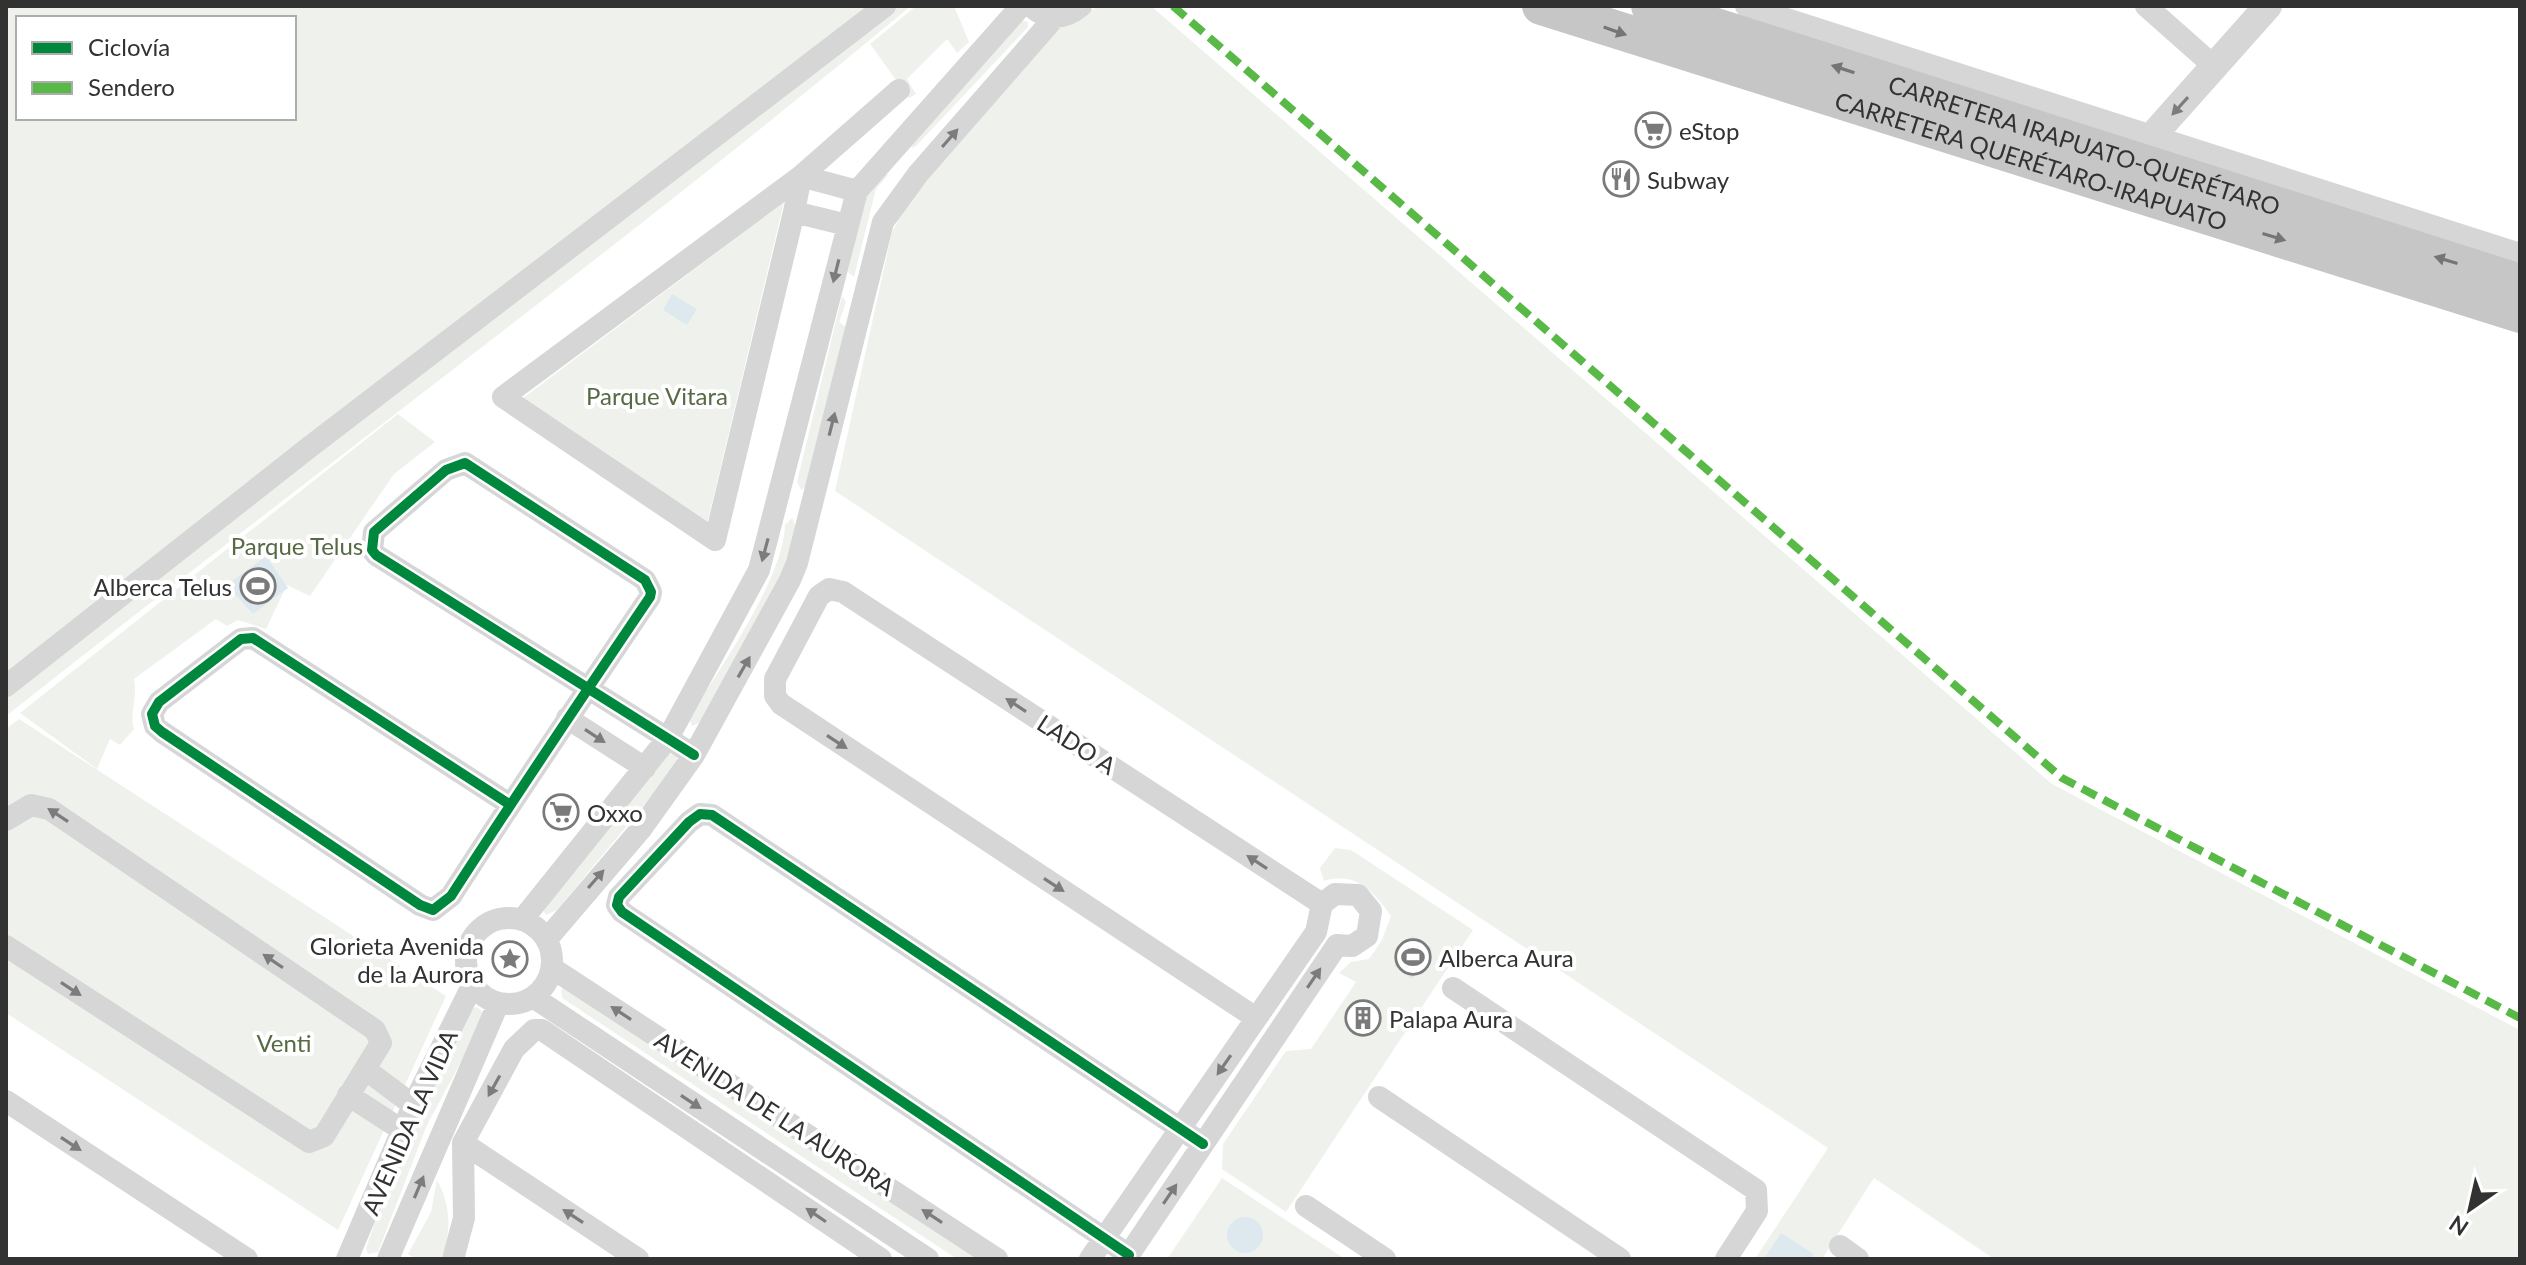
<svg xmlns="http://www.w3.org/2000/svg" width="2526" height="1265" font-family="Lato,sans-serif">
	<rect width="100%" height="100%" fill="#fff"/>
	<path fill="#eff2ec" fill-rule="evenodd" d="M6,6H911C616,251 307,478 6,716ZM18,18H294V118H18Z
		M916,6H954L969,42L957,53L947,39L907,79L916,94L909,98L870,44Z
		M1099,6H1151L2052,784L2520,1030V1259H1994L1874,1178L1822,1259H1755L1828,1148L835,491L892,232L908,202L1062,25Z
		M1021,20L1028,22V27L917,145L913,148L909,145Z
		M879,172L888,175L876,189L854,277L848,272L866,189Z
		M784,202L707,524L523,398Z
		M842,296L846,302L839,322L845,326V331L808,485L801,490L797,482Z
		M398,414L435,442L394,474L310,596L287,585L266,629L238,620L227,626L216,619L134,679C138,698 129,713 134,729L120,745L110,739L97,769L20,713Z
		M792,518L798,531C775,599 737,662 699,723L692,726L689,718C718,671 784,578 785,525Z
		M19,719L446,996L338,1230L6,1013V729Z
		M666,753L676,756L678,764L557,910L546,915L543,910Z
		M1335,848L1351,850L1473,930L1286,1212L1222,1169L1223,1144L1286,1051L1311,1049L1356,982L1339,973L1351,962L1369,959L1382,940L1391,916C1375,893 1355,870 1324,881L1320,868Z
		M566,987L986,1259H957L562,998L561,990Z
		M477,1007L484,1013L483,1021L427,1125L378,1252L368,1254L366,1248L406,1135L469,1009Z
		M1222,1178L1345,1259H1167Z
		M437,1180C451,1206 452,1232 441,1259H415L408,1254L431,1212Z"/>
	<path fill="#dde9ef" d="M672,294L697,309L687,325L663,310Z
		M266,556L288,588L253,614L227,585Z
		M1412,936L1432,948L1412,979L1394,966Z
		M1227 1235a18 18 0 1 1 36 0a18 18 0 1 1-36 0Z
		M1781,1233L1814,1254L1811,1259H1764Z"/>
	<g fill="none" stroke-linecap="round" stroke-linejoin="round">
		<path stroke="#d6d6d6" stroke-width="22" d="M1031,6C1046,21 1065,20 1081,6
			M1746,6L2520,254
			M2146,6L2215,67
			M794,212L715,540L503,397L801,176L899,90
			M847,225L794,212L801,176L857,191
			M6,686L307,449L885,6
			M567,718L645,768
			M509,804L253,638L241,639L159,702L152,714L155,726L162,732L420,905L433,910L451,896C516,795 583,696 650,597L651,592L645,580L465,463L446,470L374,532L372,550L376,555C482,621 588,688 694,755
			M6,820L31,805L49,809L375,1030L381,1043L324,1136L309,1142L6,946
			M466 961a43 43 0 1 1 86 0a43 43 0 1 1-86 0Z
			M522,920L668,738L759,570L857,191L1021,6
			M547,939L641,829L694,755L790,580L797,563L883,222L918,174L1055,17
			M552,968L997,1259
			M1453,988L1756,1190L1757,1211L1726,1259
			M533,997L928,1259
			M1256,1018L781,704L775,696V679L819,596L829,589L843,592L1322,904
			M365,1069L413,1105
			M348,1095L402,1130
			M1379,1097L1620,1259
			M6,1101L247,1259
			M463,1143L638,1259
			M1306,1206L1385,1259
			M1840,1246L1858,1259
			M1129,1255L622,912L617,905L619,897L689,822L700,814L712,815L1203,1144
			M347,1259L413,1105L472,986
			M388,1259L498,1004
			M453,1259L464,1218L463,1143L514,1049L534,1030H542L881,1259
			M1090,1259L1316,932L1322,904L1335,894L1358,895L1371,911L1367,936L1352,946L1337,945L1126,1259"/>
		<path stroke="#d6d6d6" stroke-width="28" d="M2130,161L2268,6"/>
		<g stroke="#c6c6c6" stroke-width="38">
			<path id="s1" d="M1541,6L2520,314"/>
			<path id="s2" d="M1650,6L2520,283"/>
		</g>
		<path stroke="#58b947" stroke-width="8" stroke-dasharray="16 8" stroke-linecap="butt" d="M1173,6L2062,778L2520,1018"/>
		<defs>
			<path id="cycleway" d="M509,804L253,638L241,639L159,702L152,714L155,726L162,732L420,905L433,910L451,896C516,795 583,696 650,597L651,592L645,580L465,463L446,470L374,532L372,550L376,555C482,621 588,688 694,755
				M1129,1255L622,912L617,905L619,897L689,822L700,814L712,815L1203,1144"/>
		</defs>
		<use href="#cycleway" stroke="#fff" stroke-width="15"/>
		<use href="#cycleway" stroke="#00873e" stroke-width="10"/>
	</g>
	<defs><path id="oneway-solid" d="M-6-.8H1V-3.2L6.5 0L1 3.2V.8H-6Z" transform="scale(2)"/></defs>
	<g fill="#757575">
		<use href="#oneway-solid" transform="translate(1615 31) rotate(19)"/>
		<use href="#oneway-solid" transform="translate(1843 69) rotate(-162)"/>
		<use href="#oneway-solid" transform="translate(2274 237) rotate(17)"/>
		<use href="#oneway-solid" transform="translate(2446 260) rotate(-163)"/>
	</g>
	<g fill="#7c7c7c">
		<use href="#oneway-solid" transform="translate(2180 106) rotate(132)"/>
		<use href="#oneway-solid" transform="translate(950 138) rotate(-49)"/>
		<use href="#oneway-solid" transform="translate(836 271) rotate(104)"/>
		<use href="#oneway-solid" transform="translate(832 424) rotate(-76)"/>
		<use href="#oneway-solid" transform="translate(765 550) rotate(105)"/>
		<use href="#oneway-solid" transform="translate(744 667) rotate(-60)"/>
		<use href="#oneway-solid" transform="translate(1016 705) rotate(-147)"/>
		<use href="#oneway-solid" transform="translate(595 736) rotate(33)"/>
		<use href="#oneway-solid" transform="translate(837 742) rotate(33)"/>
		<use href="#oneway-solid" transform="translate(58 815) rotate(-147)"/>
		<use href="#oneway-solid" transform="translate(1257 862) rotate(-147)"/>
		<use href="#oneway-solid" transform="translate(596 879) rotate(-49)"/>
		<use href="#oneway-solid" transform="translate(1054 885) rotate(33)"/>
		<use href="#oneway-solid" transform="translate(273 961) rotate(-146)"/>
		<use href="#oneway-solid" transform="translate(1314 978) rotate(-56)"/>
		<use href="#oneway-solid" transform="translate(71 989) rotate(33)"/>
		<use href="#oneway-solid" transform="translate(621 1013) rotate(-147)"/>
		<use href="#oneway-solid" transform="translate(1224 1065) rotate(125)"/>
		<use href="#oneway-solid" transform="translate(494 1086) rotate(119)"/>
		<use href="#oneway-solid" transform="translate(691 1102) rotate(33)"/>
		<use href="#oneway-solid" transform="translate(71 1144) rotate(33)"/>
		<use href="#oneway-solid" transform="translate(419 1187) rotate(-67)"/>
		<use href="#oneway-solid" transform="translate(1170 1194) rotate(-56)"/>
		<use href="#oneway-solid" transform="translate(816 1215) rotate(-146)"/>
		<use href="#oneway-solid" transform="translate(573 1216) rotate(-147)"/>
		<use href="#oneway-solid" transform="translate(932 1216) rotate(-147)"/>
	</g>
	<defs>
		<symbol id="supermarket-ring" viewBox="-11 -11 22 22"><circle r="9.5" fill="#fff" stroke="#7a7a7a" stroke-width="1.5"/><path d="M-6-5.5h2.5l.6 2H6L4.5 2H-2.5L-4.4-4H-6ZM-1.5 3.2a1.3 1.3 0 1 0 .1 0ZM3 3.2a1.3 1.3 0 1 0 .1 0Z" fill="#7a7a7a"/></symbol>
		<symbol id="restaurant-ring" viewBox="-11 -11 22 22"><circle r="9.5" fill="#fff" stroke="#7a7a7a" stroke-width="1.5"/><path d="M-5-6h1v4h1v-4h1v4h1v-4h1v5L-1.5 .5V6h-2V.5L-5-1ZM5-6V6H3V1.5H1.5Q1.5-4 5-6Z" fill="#7a7a7a"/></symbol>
		<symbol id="stadium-ring" viewBox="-11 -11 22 22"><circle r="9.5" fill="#fff" stroke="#7a7a7a" stroke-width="1.5"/><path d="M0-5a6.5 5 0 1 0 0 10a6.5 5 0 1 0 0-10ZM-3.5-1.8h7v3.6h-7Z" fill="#7a7a7a"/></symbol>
		<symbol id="sight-ring" viewBox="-11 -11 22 22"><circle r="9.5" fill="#fff" stroke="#7a7a7a" stroke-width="1.5"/><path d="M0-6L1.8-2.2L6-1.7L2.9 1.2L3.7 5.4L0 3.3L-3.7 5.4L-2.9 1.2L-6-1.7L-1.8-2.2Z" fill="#7a7a7a"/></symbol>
		<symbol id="building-ring" viewBox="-11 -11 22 22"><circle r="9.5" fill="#fff" stroke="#7a7a7a" stroke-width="1.5"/><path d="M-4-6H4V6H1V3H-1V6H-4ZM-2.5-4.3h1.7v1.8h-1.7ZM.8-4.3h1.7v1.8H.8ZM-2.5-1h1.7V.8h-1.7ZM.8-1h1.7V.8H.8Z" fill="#7a7a7a"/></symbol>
	</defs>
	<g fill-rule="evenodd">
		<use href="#supermarket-ring" x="1633" y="110" width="40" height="40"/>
		<use href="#restaurant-ring" x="1601" y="159" width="40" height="40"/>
		<use href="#stadium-ring" x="238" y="566" width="40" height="40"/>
		<use href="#supermarket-ring" x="541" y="792" width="40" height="40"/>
		<use href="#stadium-ring" x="1393" y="937" width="40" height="40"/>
		<use href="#sight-ring" x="490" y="939" width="40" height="40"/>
		<use href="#building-ring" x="1343" y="998" width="40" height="40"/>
	</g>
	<g text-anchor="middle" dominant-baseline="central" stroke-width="8" stroke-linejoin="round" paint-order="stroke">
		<g font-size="24" fill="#323232" stroke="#fff" text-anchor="start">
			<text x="1679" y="130">eStop</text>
			<text x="1647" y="179">Subway</text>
			<text x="232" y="586" text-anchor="end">Alberca Telus</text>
			<text x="587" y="812">Oxxo</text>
			<text x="484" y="945" text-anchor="end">Glorieta Avenida<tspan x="484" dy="28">de la Aurora</tspan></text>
			<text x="1439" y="957">Alberca Aura</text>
			<text x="1389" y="1018">Palapa Aura</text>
		</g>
		<g font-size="24" fill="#323232" stroke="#fff">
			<text stroke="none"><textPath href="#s2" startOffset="456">CARRETERA IRAPUATO-QUERÉTARO</textPath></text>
			<text stroke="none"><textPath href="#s1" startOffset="514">CARRETERA QUERÉTARO-IRAPUATO</textPath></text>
			<text transform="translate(1077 744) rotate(33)">LADO A</text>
			<text transform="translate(775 1113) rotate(33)">AVENIDA DE LA AURORA</text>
			<text transform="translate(409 1122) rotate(-66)">AVENIDA LA VIDA</text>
		</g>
		<g font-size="24" fill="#566a44" stroke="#fff">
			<text x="657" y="395">Parque Vitara</text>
			<text x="297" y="545">Parque Telus</text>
			<text x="284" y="1042">Venti</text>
		</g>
	</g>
	<rect width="2526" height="1265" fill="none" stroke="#323232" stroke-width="16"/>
	<rect x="16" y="16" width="280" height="104" fill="#ffffff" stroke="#adadad" stroke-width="2"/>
	<rect x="32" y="42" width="40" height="12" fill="#00873e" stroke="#adadad" stroke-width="2"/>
	<text x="88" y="56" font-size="24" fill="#323232">Ciclovía</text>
	<rect x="32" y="82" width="40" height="12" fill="#58b947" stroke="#adadad" stroke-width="2"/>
	<text x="88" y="96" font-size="24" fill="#323232">Sendero</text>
	<g transform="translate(2470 1209) rotate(214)" stroke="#ffffff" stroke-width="6" paint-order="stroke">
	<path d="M0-6L14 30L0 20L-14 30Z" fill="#323232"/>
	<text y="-12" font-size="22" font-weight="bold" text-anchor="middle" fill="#323232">N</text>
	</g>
</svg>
